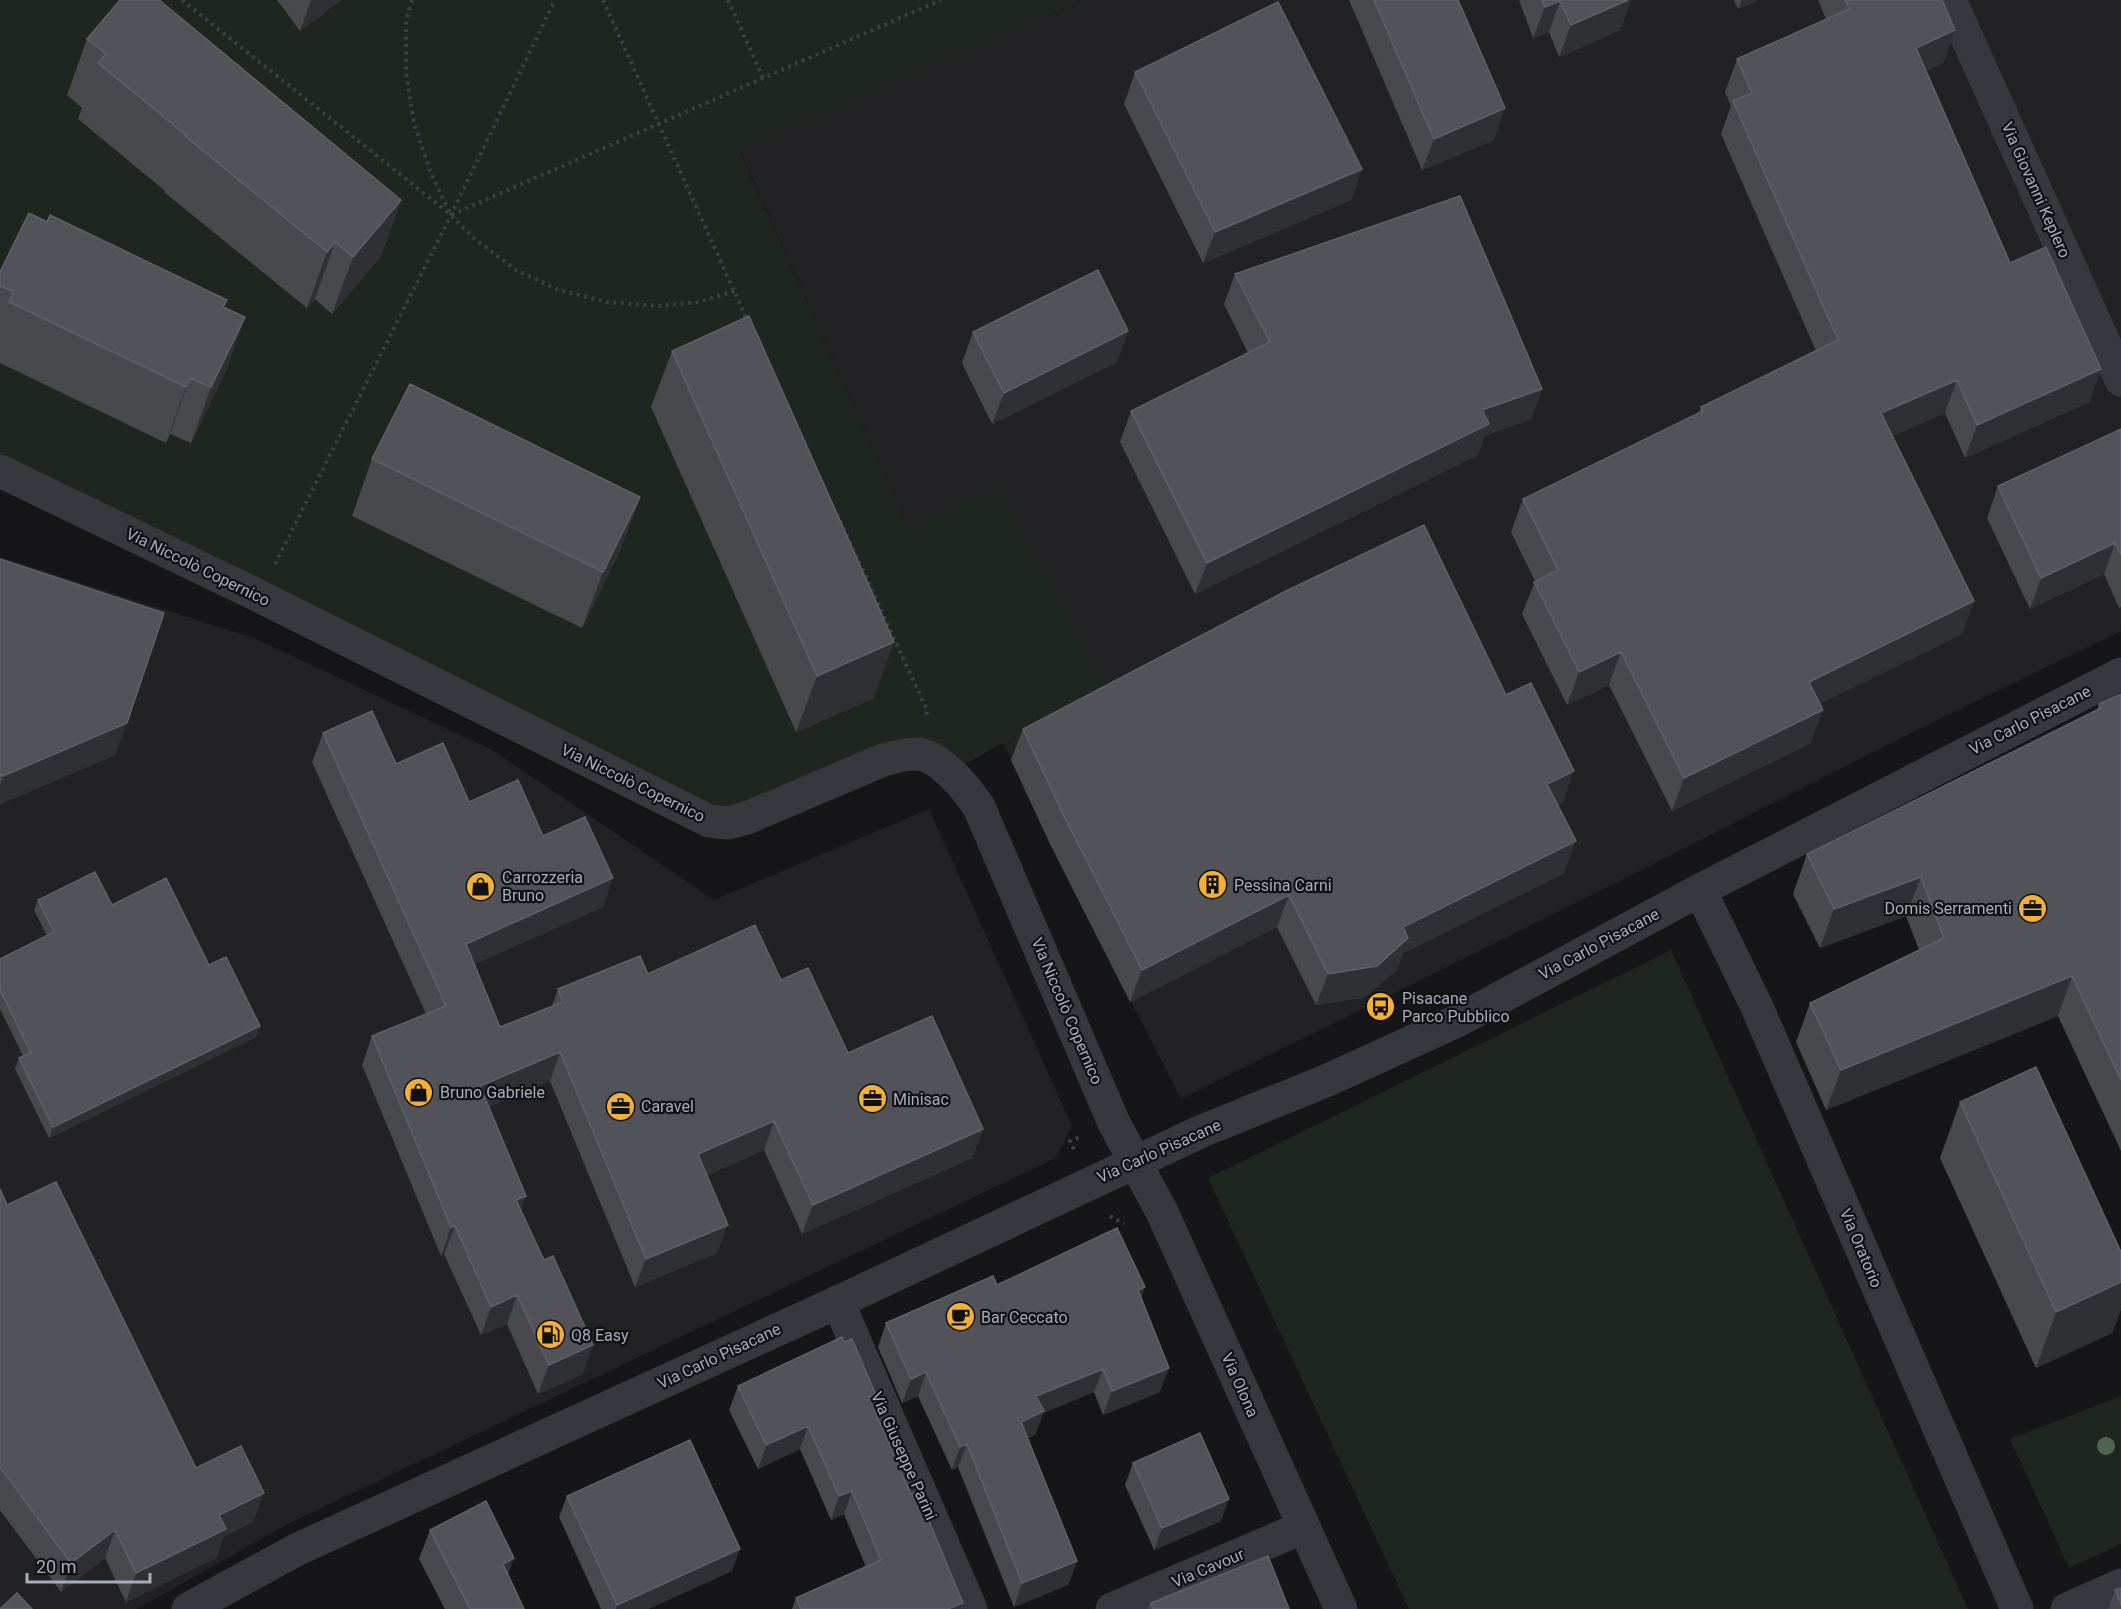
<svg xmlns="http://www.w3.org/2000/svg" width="2121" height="1609" font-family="Roboto,sans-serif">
	<rect width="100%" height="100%" fill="#161618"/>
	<path fill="#222225" d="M1083,0H2121V631L1903,737L1620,881L1181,1099L1050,843L1003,743L1108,691L908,526L740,151Z
		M0,557L254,638L494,751L714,900L929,809L1072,1126L1056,1158L288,1524L137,1609H0Z"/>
	<path fill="#1e261f" d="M0,0H1083L740,152L908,526L1000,485L1108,691L1003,743L951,772L935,762L728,823L0,471Z
		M1671,950L1968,1609H1409L1208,1178Z
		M2121,1396V1544L2069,1568L2010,1439Z"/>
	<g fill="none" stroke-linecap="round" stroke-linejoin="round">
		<path stroke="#3d3f44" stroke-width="4" stroke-dasharray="3 4.5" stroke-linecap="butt" d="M182,0L451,215L941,0
			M412,0L406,20V73L414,123L430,171L451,215L476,240L516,270L559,290L607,302L659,306L699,302L734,291
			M603,0L748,322
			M728,0L763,78
			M837,514L927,710L926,718
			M275,564L451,215L555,0
			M1074,1149L1070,1141L1081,1137
			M1110,1216L1124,1224"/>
		<path stroke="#37383d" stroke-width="33" d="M1950,0L2121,380
			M0,471L259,596L709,821L728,823L747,818L883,760C894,757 905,754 916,754C940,755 967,789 979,807L1114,1123L1162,1212L1341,1609
			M1700,890L1757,1007L2017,1609
			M838,1302L971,1609
			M1112,1609L1304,1527
			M2067,1609L2121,1585"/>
		<path stroke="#37383d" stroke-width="33" d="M188,1609L298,1549L838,1302L1202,1131L1328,1080L1457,1021L1700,890L2121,674"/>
	</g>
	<circle fill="#506452" cx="2106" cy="1446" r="9"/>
	<path fill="#47494d" d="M277,0H341L300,31Z
		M1349,0H1458L1494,140L1422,170Z
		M1519,0H1631L1620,30L1559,57L1549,32L1533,38Z
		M1734,0H1758L1738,9Z
		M1818,0H1942L1955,30L1943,63L1926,71L2010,263L2101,369L2089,402L1965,458L1945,413L1892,436L1974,601L1962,634L1819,704L1811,743L1672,811L1609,685L1567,705L1522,614L1535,581L1511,532L1523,499L1699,413L1701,407L1816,351L1721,134L1731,106L1725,92L1737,59L1826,19Z
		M87,39L401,200L381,256L332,314L315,299L307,308L164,192L165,191L78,119L82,108L67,95Z
		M1135,72L1362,169L1351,200L1203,263L1124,104Z
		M47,222L227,300L224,307L245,317L225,373L191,443L170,434L166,443L0,363V272Z
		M1235,274L1542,389L1531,419L1484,436L1478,455L1195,594L1120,442L1131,411L1248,353L1224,304Z
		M1128,331L1117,362L992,424L962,363L973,332Z
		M672,351L874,698L796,732L651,407Z
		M2121,429V607L2119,608L2104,574L2030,609L1987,518L1998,486Z
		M372,459L640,497L619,553L582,628L352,516Z
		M0,559L115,755L0,804Z
		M2121,694V1151L2058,1016L1826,1110L1796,1042L1810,1003L1919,950L1906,916L1820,948L1793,894L1807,854L2097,710L2099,704Z
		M1506,695L1563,802L1558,805L1564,873L1403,953L1397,970L1365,997L1316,1005L1277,927L1130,1002L1050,844L1011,760L1023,729Z
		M323,733L396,764L469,802L543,836L603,907L474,964L500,1027L552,1006L558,989L648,974L781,980L848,1053L983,1129L972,1158L802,1234L764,1150L707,1175L717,1253L635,1287L550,1081L488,1107L521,1209L583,1374L538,1394L507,1324L481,1335L444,1254L441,1256L362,1065L372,1036L426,1014L312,762Z
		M38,900L112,905L209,965L256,1037L49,1138L15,1069L19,1058L23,1056L0,1009V959L47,936L34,910Z
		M1960,1102L2121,1252V1309L2112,1333L2036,1368L1940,1158Z
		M0,1189L7,1205L196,1468L264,1493L253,1522L224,1536L216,1558L126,1602L105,1558L61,1592L0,1510Z
		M997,1285L1141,1298L1160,1392L1103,1415L1094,1392L1043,1413L1035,1435L1028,1438L1077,1561L1068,1585L1014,1607L958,1467L952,1470L918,1396L902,1403L878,1347L886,1323Z
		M738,1386L873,1405L911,1494L963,1603L961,1609H792L796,1598L866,1567L844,1514L831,1520L800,1449L758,1469L729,1410Z
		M1133,1463L1221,1521L1154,1550L1125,1485Z
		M567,1496L732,1571L648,1609H601L559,1517Z
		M430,1530L508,1575L524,1609H445L419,1559Z
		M2121,1588V1609H2108L2115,1590Z
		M1151,1603L1289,1609H1148Z"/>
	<path fill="#2f3033" d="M311,0H341L300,31Z
		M1628,0H1631L1620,30L1559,57L1571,25Z
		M1742,0H1758L1738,9Z
		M1560,1L1549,32L1533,38L1545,7Z
		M1955,30L1943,63L1904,81L1916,48Z
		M1505,108L1494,140L1422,170L1434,139Z
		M1362,169L1351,200L1203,263L1215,232Z
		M401,200L381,256L332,314L353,257Z
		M335,242L315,299L307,308L327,252Z
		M245,317L225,373L191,443L211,387Z
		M1128,331L1117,362L992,424L1004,393Z
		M2101,369L2089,402L1965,458L1977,425Z
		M190,378L170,434L166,443L186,387Z
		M1957,380L1945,413L1869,446L1881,413Z
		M1542,389L1531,419L1484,436L1478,455L1195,594L1207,563L1482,410Z
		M640,497L619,553L582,628L603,572Z
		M2115,543L2104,574L2030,609L2041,578Z
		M1974,601L1962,634L1797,715L1809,682Z
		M894,642L874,698L796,732L817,676Z
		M1621,652L1609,685L1567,705L1579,672Z
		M1823,710L1811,743L1672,811L1684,778Z
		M127,723L115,755L0,804V785L3,776Z
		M1574,771L1563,802L1536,815L1547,784Z
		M1576,841L1564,873L1403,953L1397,970L1365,997L1316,1005L1328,974L1403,927Z
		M1921,877L1906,916L1820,948L1834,909Z
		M613,878L603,907L455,973L466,944Z
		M1289,895L1277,927L1130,1002L1142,970Z
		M2072,976L2058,1016L1826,1110L1841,1070Z
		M260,1026L256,1037L49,1138L53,1127Z
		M560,1052L550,1081L469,1115L480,1086Z
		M774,1121L764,1150L688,1183L698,1154Z
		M983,1129L972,1158L802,1234L813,1205Z
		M526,1196L515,1225L516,1200Z
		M728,1225L717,1253L635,1287L646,1259Z
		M455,1226L444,1254L441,1256L451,1227Z
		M2121,1282V1309L2112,1333L2036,1368L2056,1312Z
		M1145,1287L1137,1310L1138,1290Z
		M517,1295L507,1324L481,1335L491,1307Z
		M593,1345L583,1374L538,1394L549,1365Z
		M1169,1368L1160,1392L1103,1415L1112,1391Z
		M1103,1369L1094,1392L1043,1413L1035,1435L1012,1445L1021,1422L1036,1396Z
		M926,1372L918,1396L902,1403L911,1379Z
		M876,1395L868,1418L869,1398Z
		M808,1426L800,1449L758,1469L766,1445Z
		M967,1444L958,1467L952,1470L960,1447Z
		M852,1491L844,1514L831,1520L839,1496Z
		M264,1493L253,1522L224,1536L216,1558L126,1602L136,1573L219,1515Z
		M1229,1499L1221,1521L1154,1550L1162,1528Z
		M115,1530L105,1558L61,1592L71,1563Z
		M740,1549L732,1571L648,1609H616L617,1605Z
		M514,1558L504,1587L503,1564Z
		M1077,1561L1068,1585L1014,1607L1022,1583Z
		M963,1603L961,1609H948Z"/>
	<path fill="#525359" stroke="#5f6168" stroke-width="1.5" d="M120,0H159L401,200L353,257L335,242L327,252L185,136L186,135L98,63L106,54L87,39Z
		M1374,0H1458L1505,108L1434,139Z
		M1542,0H1628L1571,25L1560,1L1545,7Z
		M1845,0H1942L1955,30L1916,48L2010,263L2046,247L2101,369L1977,425L1957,380L1881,413L1974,601L1809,682L1823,710L1684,778L1621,652L1579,672L1534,582L1558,570L1523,499L1703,411L1701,407L1838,340L1733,101L1752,93L1737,59L1849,9Z
		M1278,2L1362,169L1215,232L1135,72Z
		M1460,196L1542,389L1482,410L1489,424L1207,563L1131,411L1270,342L1235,274Z
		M29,213L47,222L50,215L227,300L223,307L245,317L211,387L190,378L186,387L9,302L14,292L0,286V272Z
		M1098,270L1128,331L1004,393L973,332Z
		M749,316L894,642L817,676L672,351Z
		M410,384L640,497L603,572L372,459Z
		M2121,429V555L2115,543L2041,578L1998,486Z
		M1424,525L1506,695L1531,683L1574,771L1547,784L1576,841L1403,927L1408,938L1377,966L1328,974L1289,895L1142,970L1062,812L1023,729L1284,592Z
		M0,559L164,613L127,723L3,776L0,775Z
		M2121,694V1080L2072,976L1841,1070L1810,1003L1944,938L1921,877L1834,909L1807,854L2101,708L2099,704Z
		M372,711L396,764L443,743L469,802L518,780L543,836L585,817L613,878L466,944L500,1027L563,1002L558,989L640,956L648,974L755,925L781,980L808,968L848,1053L932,1016L983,1129L813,1205L774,1121L698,1154L728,1225L646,1259L560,1052L480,1086L526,1196L516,1200L544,1260L553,1256L593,1345L549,1365L517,1295L491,1307L455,1226L451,1227L372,1036L446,1006L323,733Z
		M95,872L112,905L166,878L209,965L226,957L260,1026L53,1127L19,1058L31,1053L0,990V959L54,932L38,900Z
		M2036,1067L2121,1252V1282L2056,1312L1960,1102Z
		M56,1182L196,1468L241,1446L264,1493L219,1515L226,1529L136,1573L115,1530L71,1563L0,1467V1189L7,1205Z
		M1117,1228L1145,1287L1138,1290L1169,1368L1112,1391L1103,1369L1036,1396L1044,1411L1021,1422L1077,1561L1022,1583L967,1444L960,1447L926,1372L911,1379L886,1323L993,1276L997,1285Z
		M842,1337L844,1342L852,1339L876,1395L869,1398L911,1494L917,1492L963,1603L948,1609H801L796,1598L881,1560L852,1491L839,1496L808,1426L766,1445L738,1386Z
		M1200,1433L1229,1499L1162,1528L1133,1463Z
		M690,1440L740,1549L617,1605L567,1496Z
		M486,1501L514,1558L503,1564L524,1609H470L430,1530Z
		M1268,1556L1289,1609H1153L1151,1603Z
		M2121,1588V1605L2115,1590Z
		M17,1593L32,1609H0Z"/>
	<defs>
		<symbol id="building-disc" viewBox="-11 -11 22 22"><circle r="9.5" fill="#f2b134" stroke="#111113"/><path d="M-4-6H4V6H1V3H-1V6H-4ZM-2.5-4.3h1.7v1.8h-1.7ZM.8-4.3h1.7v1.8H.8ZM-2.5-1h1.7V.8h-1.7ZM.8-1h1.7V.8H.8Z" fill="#111"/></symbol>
		<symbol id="shop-disc" viewBox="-11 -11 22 22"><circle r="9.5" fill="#f2b134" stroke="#111113"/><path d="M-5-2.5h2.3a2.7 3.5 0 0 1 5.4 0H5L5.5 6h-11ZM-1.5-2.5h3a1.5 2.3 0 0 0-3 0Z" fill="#111"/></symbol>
		<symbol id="office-disc" viewBox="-11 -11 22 22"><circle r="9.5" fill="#f2b134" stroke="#111113"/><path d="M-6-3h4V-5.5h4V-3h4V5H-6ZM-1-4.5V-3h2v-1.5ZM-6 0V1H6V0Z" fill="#111"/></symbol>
		<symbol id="bus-disc" viewBox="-11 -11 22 22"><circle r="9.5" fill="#f2b134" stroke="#111113"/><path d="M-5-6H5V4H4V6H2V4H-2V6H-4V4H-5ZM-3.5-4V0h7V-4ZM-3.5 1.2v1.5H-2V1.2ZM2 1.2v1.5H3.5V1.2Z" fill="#111"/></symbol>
		<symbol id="cafe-disc" viewBox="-11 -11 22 22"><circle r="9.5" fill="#f2b134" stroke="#111113"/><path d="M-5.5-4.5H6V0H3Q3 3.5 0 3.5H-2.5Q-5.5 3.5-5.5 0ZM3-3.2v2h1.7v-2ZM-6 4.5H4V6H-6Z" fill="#111"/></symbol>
		<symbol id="fuel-disc" viewBox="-11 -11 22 22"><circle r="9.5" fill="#f2b134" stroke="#111113"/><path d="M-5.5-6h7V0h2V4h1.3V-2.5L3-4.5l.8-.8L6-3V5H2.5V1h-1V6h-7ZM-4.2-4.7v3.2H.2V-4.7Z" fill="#111"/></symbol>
	</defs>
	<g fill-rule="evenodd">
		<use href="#building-disc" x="1196" y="868" width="33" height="33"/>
		<use href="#shop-disc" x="464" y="870" width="33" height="33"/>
		<use href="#office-disc" x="2016" y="892" width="33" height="33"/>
		<use href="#bus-disc" x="1364" y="990" width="33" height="33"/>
		<use href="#shop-disc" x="402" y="1076" width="33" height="33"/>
		<use href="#office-disc" x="856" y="1082" width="33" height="33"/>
		<use href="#office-disc" x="604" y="1090" width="33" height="33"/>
		<use href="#cafe-disc" x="944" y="1300" width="33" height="33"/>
		<use href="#fuel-disc" x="534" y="1318" width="33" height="33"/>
	</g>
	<g text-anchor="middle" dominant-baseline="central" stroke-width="4.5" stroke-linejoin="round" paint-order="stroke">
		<g font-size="16" fill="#a8adb8" stroke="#111113">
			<text transform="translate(2036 190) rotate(66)">Via Giovanni Keplero</text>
			<text transform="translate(198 567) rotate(26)">Via Niccolò Copernico</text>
			<text transform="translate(2030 720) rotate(-27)">Via Carlo Pisacane</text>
			<text transform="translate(633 783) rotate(26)">Via Niccolò Copernico</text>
			<text transform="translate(1599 944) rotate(-28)">Via Carlo Pisacane</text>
			<text transform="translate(1067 1011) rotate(67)">Via Niccolò Copernico</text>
			<text transform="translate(1159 1151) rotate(-24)">Via Carlo Pisacane</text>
			<text transform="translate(1861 1248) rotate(67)">Via Oratorio</text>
			<text transform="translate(719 1356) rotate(-25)">Via Carlo Pisacane</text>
			<text transform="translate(1240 1385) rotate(66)">Via Olona</text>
			<text transform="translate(904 1456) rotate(66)">Via Giuseppe Parini</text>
			<text transform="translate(1208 1568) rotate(-23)">Via Cavour</text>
		</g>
		<g font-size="16" fill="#a8adb8" stroke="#111113" text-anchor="start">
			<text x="502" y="877">Carrozzeria<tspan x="502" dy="18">Bruno</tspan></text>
			<text x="1234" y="885">Pessina Carni</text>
			<text x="2012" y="908" text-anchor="end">Domis Serramenti</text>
			<text x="1402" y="998">Pisacane<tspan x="1402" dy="18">Parco Pubblico</tspan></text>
			<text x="440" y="1092">Bruno Gabriele</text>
			<text x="893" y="1099">Minisac</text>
			<text x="641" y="1106">Caravel</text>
			<text x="981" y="1317">Bar Ceccato</text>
			<text x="571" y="1335">Q8 Easy</text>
		</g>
	</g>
	<path d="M27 1573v9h123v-9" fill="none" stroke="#a8adb8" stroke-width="3"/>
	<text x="36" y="1573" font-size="18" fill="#a8adb8" stroke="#111113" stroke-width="4.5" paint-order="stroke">20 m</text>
</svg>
